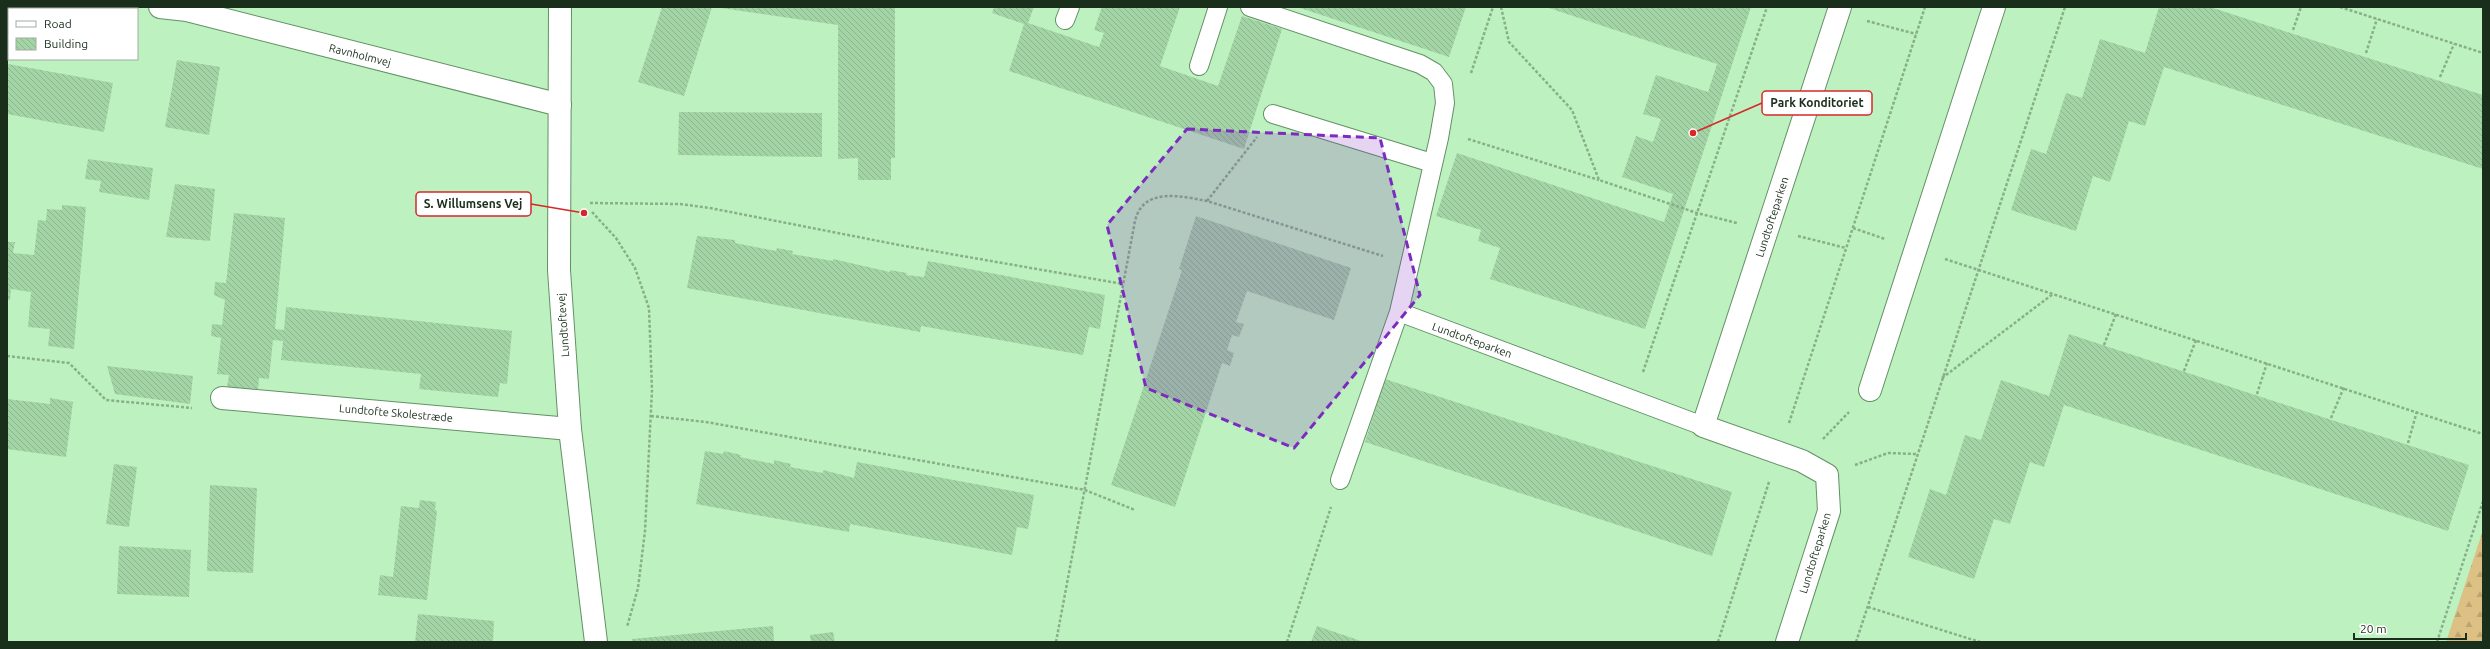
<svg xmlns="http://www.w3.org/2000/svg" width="2490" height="649" font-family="Ubuntu,sans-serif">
	<defs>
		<pattern id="forest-firs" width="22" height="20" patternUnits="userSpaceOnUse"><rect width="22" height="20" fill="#dcc084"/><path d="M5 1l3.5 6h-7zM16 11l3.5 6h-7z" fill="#bca571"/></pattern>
		<pattern id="building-back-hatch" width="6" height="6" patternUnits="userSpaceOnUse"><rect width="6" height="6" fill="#a3d4a5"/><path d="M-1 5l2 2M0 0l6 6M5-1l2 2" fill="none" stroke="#8cb68d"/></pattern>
	</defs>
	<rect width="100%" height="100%" fill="#bef1c0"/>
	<path fill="url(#forest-firs)" d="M2483,530V642H2446Z"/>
	<path fill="url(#building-back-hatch)" d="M662,7H712L684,96L638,82Z
		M714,7H895V158H891V180H858V158L838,159V25Z
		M994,7H1034L1028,23L1099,47L1104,33L1094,30L1102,7H1180L1160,66L1218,86L1242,16L1282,29L1244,149L1009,71L1024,24L992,13Z
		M1297,7H1466L1449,57Z
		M1546,7H1751L1645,329L1490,279L1500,248L1478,241L1481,230L1436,216L1457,153L1664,222L1673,194L1622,177L1636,136L1653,142L1661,119L1643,114L1656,75L1708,92L1717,64Z
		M2159,7H2210L2483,95V169L2164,67L2145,126L2129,121L2110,182L2093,176L2076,231L2011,210L2031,149L2046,154L2066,93L2082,98L2100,39L2145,53Z
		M177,60L220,67L209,135L165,127Z
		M8,64L113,83L104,132L7,114Z
		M679,112L822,113V157L678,155Z
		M88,159L153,168L149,200L99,192L101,181L85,179Z
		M175,184L215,189L210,241L166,237Z
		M62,205L86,207L74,349L48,346L50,329L28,327L31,292L11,289L10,300H7V242H15L13,253L34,255L38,220L46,221L47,209L62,210Z
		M234,213L285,218L275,329L284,330L286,307L512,331L507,384L500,383L498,397L419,389L421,374L281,360L283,341L273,340L269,379L259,378L258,390L227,387L229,375L217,374L221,338L211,336L212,324L222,325L225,300L214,295L215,282L226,283Z
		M1196,216L1351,268L1334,320L1247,291L1236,322L1244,324L1239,337L1232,335L1227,350L1234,353L1230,366L1222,363L1175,507L1111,485L1182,270L1179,269Z
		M697,236L735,240V243L776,251L777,248L793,251L792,254L833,261V259L890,272V270L907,273L906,275L924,277L928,261L1105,295L1100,329L1089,327L1083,355L921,326L920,332L687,288Z
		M2069,334L2469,465L2448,531L2064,405L2044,467L2030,462L2010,524L1994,519L1974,579L1908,557L1930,489L1946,495L1965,435L1981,440L2001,380L2049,396Z
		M107,366L193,376L190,404L115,394Z
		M1385,379L1732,492L1712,556L1365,442Z
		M50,398L73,402L66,457L7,449V399L50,404Z
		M705,451L723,454L724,451L741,455L740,457L774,464V460L791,464L790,467L823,473V470L854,478L857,462L1034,495L1028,529L1017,527L1012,555L850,524L849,532L696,504Z
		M114,464L137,467L129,527L106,524Z
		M210,485L257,488L253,573L207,571Z
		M420,500L436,502L435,510L437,511L427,600L378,595L380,575L393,577L401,506L419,508Z
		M119,546L191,550L189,597L117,594Z
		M418,614L494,621L493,642H415Z
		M773,626L774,642H632V639Z
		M1317,626L1364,642H1311Z
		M833,632L835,642H811L810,635Z"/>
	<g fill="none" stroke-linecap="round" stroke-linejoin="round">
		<defs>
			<path id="lane" d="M1250,7L1420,64L1434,72L1443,84L1445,103L1439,138L1399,312L1340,480
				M1065,20L1070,7
				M1199,66L1218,7
				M1273,114L1432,163
				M1399,312L1703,426"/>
			<path id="street" d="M160,7L187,10L560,105
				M1870,390L1994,7
				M222,398L570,429
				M1787,642L1829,511L1827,475L1802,461L1703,426L1840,7"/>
			<path id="secondary" d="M560,7L559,270L570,429L596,642"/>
		</defs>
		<use href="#lane" stroke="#629165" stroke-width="20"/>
		<use href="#street" stroke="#629165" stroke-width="24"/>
		<use href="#secondary" stroke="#629165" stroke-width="24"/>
		<path stroke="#87af89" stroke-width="2.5" stroke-dasharray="3 2" stroke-linecap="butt" d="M1501,7L1509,42L1572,110L1599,180L1697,213L1737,223
			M2340,7L2483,53
			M1867,21L1916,34
			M2293,30L2301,7
			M2366,53L2377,19
			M1471,73L1493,7
			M2440,77L2454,44
			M1468,139L1599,180
			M1207,201L1257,137
			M590,203L680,204L710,208L899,245L1123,284
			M592,212L616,238L635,268L649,308L652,390L645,531L638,588L627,627
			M1853,228L1885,239
			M1798,236L1846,248
			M1945,259L2483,434
			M2104,345L2116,314
			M7,356L69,363L106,400L192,408
			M2184,371L2196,340
			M1643,372L1767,7
			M1942,378L2053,294
			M2257,394L2267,363
			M651,416L706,422L1085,490L1135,510
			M2331,418L2344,387
			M1789,423L1925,7
			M1823,439L1849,412
			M2408,443L2417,411
			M1855,465L1888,453L1916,454
			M1868,607L1980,642
			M1056,642L1135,221C1143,187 1180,196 1207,201L1383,256
			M1287,642L1331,507
			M1718,642L1769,482
			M1856,642L2065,7
			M2437,642L2483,501"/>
		<use href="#lane" stroke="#fff" stroke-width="18"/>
		<use href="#street" stroke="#fff" stroke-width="22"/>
		<use href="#secondary" stroke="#fff" stroke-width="22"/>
	</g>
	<path fill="#7b2cbf" fill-opacity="0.2" stroke="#7b2cbf" stroke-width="3" stroke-dasharray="8 5" stroke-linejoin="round" d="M1187,129L1380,138L1420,295L1294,448L1146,388L1107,225Z"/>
	<g text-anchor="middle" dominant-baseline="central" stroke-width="4" stroke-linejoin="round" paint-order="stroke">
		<g font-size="11" fill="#1a2e1c" stroke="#fff">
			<text transform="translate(360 55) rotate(14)">Ravnholmvej</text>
			<text transform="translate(1772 217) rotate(-72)">Lundtofteparken</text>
			<text transform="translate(563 325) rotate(-94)">Lundtoftevej</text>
			<text transform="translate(1472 340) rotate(20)">Lundtofteparken</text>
			<text transform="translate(396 413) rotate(5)">Lundtofte Skolestræde</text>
			<text transform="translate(1815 553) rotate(-73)">Lundtofteparken</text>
		</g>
	</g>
	<path fill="none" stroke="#d62828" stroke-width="1.5" d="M1693 133L1762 103M584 213L531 204"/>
	<g fill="#d62828" stroke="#fff" stroke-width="1.5">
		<circle cx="1693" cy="133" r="4"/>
		<circle cx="584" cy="213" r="4"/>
	</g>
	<g fill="#fff" stroke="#d62828" stroke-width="1.5">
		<rect x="1762" y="91" width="110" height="24" rx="4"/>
		<rect x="416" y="192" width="115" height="24" rx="4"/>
	</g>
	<g font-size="12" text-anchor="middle" font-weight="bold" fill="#1a2e1c">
		<text x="1817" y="107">Park Konditoriet</text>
		<text x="473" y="208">S. Willumsens Vej</text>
	</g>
	<rect width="2490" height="649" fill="none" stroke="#1a2e1c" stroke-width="16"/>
	<rect x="8" y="8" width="130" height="52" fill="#ffffff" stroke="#a3aba4"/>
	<rect x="16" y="21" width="20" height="6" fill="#ffffff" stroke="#a3aba4"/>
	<text x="44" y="28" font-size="12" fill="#1a2e1c">Road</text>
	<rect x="16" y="38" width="20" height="12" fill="url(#building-back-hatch)" stroke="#a3aba4"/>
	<text x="44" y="48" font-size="12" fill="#1a2e1c">Building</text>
	<path d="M2354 633v6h112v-6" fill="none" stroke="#1a2e1c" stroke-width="2"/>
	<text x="2360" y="633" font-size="12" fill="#1a2e1c" stroke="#ffffff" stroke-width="3" paint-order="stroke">20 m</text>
</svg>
